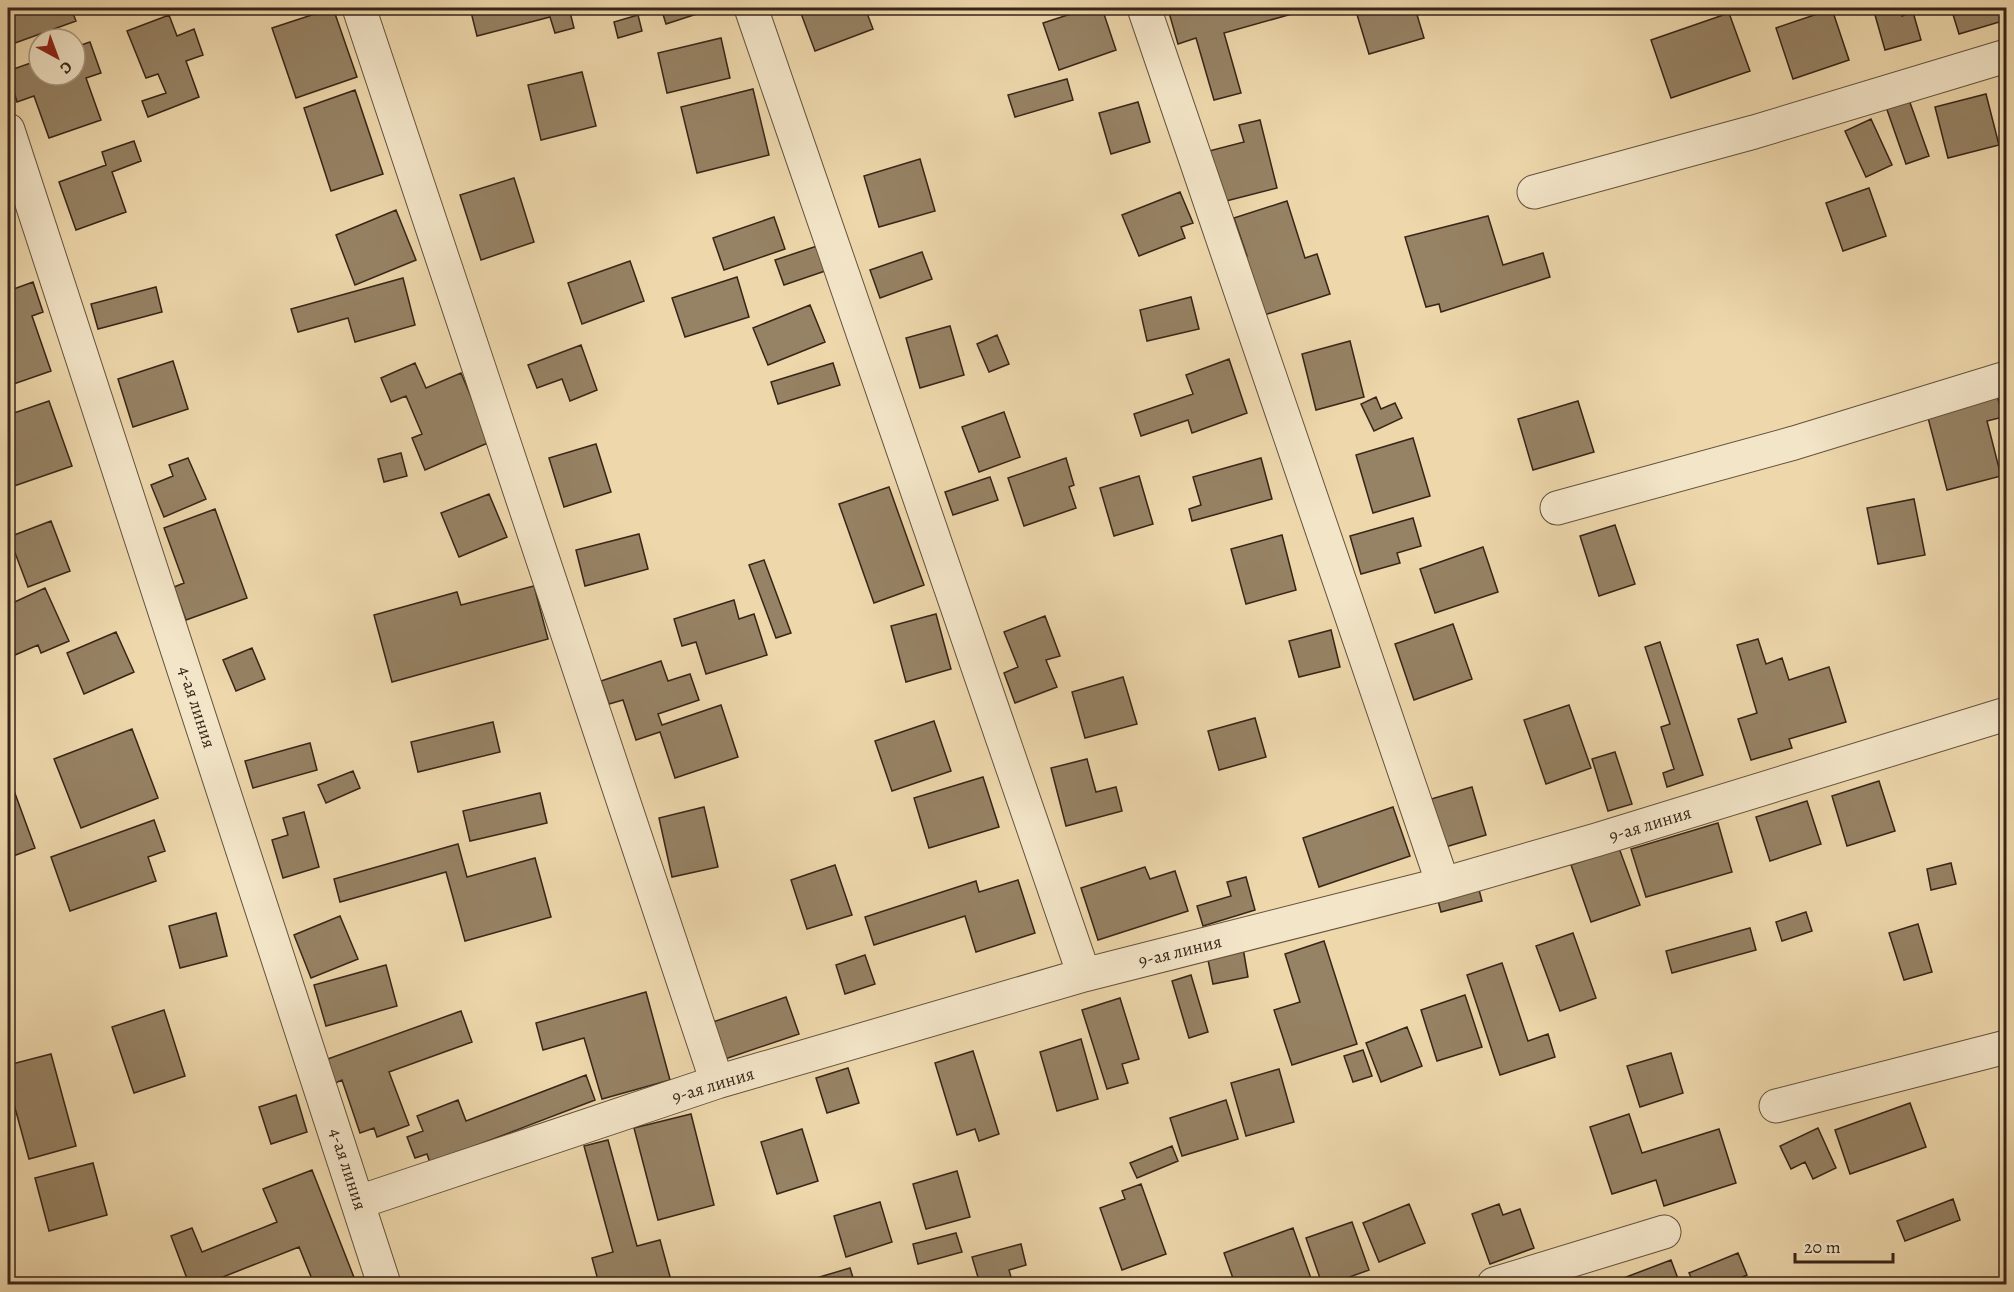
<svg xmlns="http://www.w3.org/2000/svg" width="2014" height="1292" font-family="Alegreya,serif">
	<rect width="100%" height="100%" fill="#edd7ab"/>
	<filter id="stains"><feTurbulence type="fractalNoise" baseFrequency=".00333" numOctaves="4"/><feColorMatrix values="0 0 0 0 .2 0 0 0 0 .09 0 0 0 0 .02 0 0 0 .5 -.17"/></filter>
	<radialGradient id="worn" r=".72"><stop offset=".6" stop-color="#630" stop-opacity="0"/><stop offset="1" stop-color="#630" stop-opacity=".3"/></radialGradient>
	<path fill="#968264" stroke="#372518" stroke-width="1.5" d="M8,8H71L76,21L15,43L8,22Z
		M333,8L357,77L296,98L272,28Z
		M470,8H569L574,28L555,33L550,17L477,36Z
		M661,8H702L703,12L666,24Z
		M799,8H865L873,29L815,51Z
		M1089,8H1102L1116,50L1059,70L1043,23Z
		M1172,8H1290L1292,14L1224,33L1241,93L1214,100L1196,38L1178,44L1168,9Z
		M1355,8H1415L1424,38L1369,54Z
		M1873,8H1900L1902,16L1913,12L1921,40L1885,50Z
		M1951,8H2006V20L1959,34Z
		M1832,9L1849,60L1793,79L1776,28Z
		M1729,13L1750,71L1671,98L1651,40Z
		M169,15L177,36L194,29L203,55L186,61L199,97L148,117L142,101L166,93L158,74L146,78L127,31Z
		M638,15L642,31L618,38L614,22Z
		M721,38L730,78L667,93L658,53Z
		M90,42L101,73L86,78L101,120L49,138L34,96L17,102L8,71L39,60V75H75V47Z
		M582,72L596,126L541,140L528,85Z
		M1067,79L1073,100L1015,117L1008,95Z
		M753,89L769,155L697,173L681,107Z
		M355,90L383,174L331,191L304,108Z
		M1986,94L1999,145L1948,158L1935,107Z
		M1908,97L1929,156L1906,164L1885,104Z
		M1138,102L1150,142L1111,154L1099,113Z
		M1871,119L1892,165L1866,177L1845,131Z
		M1260,120L1277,188L1222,202L1209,151L1244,142L1239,125Z
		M134,141L141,161L112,172L126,212L76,230L59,182L106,165L102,152Z
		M920,159L935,211L879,227L864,176Z
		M514,178L534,242L481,260L460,195Z
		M1869,188L1886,236L1843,251L1826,203Z
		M1180,192L1193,223L1181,227L1185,238L1139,256L1122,215Z
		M1287,201L1305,258L1317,254L1330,294L1258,317L1239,258L1247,256L1234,218Z
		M396,210L416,260L355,285L336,235Z
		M1488,216L1503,265L1543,253L1550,277L1441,312L1439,304L1426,307L1405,237Z
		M774,217L785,249L724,270L713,238Z
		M820,245L828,270L784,285L775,260Z
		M922,252L932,279L880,298L870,270Z
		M630,261L644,301L582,324L568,283Z
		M737,277L749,317L685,337L672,298Z
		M403,278L415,325L355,342L348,318L298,332L291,309Z
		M8,279L11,290L33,282L43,312L32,316L51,371L8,386Z
		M156,287L162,312L98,329L91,304Z
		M1191,297L1199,329L1147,341L1140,310Z
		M810,305L825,342L768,365L753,328Z
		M950,326L964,375L920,388L906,338Z
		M997,335L1009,364L989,372L977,344Z
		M1350,341L1364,397L1316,410L1302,354Z
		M581,345L597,390L570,401L562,379L537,388L528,365Z
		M1229,359L1247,413L1192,433L1188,420L1141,436L1134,414L1193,394L1186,375Z
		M173,361L188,409L133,427L118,379Z
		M415,363L426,388L461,373L490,442L425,470L412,438L422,434L406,396L391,402L381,378Z
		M833,363L840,385L778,404L771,382Z
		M1997,395L2003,417L1987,421L2001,476L1947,490L1927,414Z
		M1376,397L1381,409L1395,403L1402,418L1374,431L1361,404Z
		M49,401L72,466L14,486L8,466V415Z
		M1578,401L1594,452L1533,470L1518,419Z
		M1004,412L1020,457L979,472L962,427Z
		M1413,438L1430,496L1373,513L1356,455Z
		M596,444L611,492L564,507L549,458Z
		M401,453L407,476L384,482L378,459Z
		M188,458L206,499L164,517L151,485L173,476L169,465Z
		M1066,458L1074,485L1069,487L1076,508L1024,526L1008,478Z
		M1261,458L1272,499L1192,521L1189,509L1201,505L1193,477Z
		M1139,476L1153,524L1114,536L1100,488Z
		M990,477L998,500L953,515L945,492Z
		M889,487L924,585L874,603L839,504Z
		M489,494L507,537L459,557L441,513Z
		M1914,499L1925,555L1878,564L1867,508Z
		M215,509L247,598L186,620L174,587L184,583L164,528Z
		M1413,518L1421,546L1397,553L1400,563L1361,574L1350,536Z
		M51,521L70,571L28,587L9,537Z
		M1615,525L1635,584L1599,596L1580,536Z
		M639,534L648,569L585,586L576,550Z
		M1282,535L1296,590L1246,604L1231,549Z
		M1483,547L1498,592L1435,613L1420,569Z
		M764,560L791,633L776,638L749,565Z
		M534,586L548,639L392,682L374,615L457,592L461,605Z
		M45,588L69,641L41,653L38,645L8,658V605Z
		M734,600L739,619L754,614L767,655L706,674L696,642L682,646L674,619Z
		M936,614L951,669L906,682L891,626Z
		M1045,616L1060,656L1046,660L1057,687L1015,703L1004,673L1018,667L1004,632Z
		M1453,624L1472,679L1414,700L1395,644Z
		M1331,630L1340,667L1299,677L1289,641Z
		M116,632L134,672L84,694L67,653Z
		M1758,639L1766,664L1782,658L1789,680L1829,667L1846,722L1789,739L1792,748L1751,760L1738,719L1757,713L1737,645Z
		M1660,642L1703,775L1667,787L1663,773L1674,769L1661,727L1670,724L1645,647Z
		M252,648L265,679L236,691L223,660Z
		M661,661L668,681L690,674L699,700L658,714L662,725L721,705L738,757L675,778L660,732L636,740L623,700L609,704L601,681Z
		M1123,677L1137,724L1085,738L1072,692Z
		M1569,705L1591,768L1546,784L1524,720Z
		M1255,718L1266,757L1219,770L1208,731Z
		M934,721L951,771L892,791L875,741Z
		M493,722L500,752L418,772L411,742Z
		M132,729L158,798L81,828L54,759Z
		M310,743L317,770L253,788L245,761Z
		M1615,752L1632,804L1608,811L1592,759Z
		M1087,759L1096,792L1116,787L1122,811L1066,826L1051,768Z
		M353,771L360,788L326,803L318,785Z
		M983,777L999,827L929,848L914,798Z
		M1879,781L1895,831L1847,846L1832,796Z
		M1472,787L1486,835L1442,848L1428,800Z
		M13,788L35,848L8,858V790Z
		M540,793L547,823L470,841L463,811Z
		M1807,801L1821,844L1770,861L1756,817Z
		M704,807L718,867L672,877L659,818Z
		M1393,807L1410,856L1319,887L1303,838Z
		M304,812L319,867L283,878L272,840L288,835L283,818Z
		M154,820L165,851L148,857L156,881L70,911L51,857Z
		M1718,823L1732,872L1646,897L1631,849Z
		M458,844L467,877L535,858L551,917L465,941L446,872L340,902L334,879Z
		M1619,848L1640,905L1591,922L1571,865Z
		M1951,863L1956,884L1931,890L1927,869Z
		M835,865L852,915L807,929L791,880Z
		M1145,867L1150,879L1175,871L1188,911L1098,940L1081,888Z
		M1246,877L1255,910L1203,926L1197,906L1231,896L1227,882Z
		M1018,880L1035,933L976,952L965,916L874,945L865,917L976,881L979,892Z
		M1477,882L1482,901L1441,912L1436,893Z
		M1806,912L1812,931L1782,941L1776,922Z
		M216,913L227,956L180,968L169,926Z
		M340,916L358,959L311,978L294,935Z
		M1918,924L1932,972L1904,980L1889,933Z
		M1750,928L1756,950L1672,973L1666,951Z
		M1573,933L1596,998L1560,1011L1536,946Z
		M1324,941L1357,1044L1292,1065L1274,1010L1300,1002L1285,954Z
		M1243,948L1248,977L1213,984L1207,955Z
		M865,955L875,984L845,994L836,965Z
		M1502,963L1528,1041L1548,1034L1555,1057L1500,1075L1467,975Z
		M386,965L397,1006L326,1026L314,985Z
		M1191,975L1208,1032L1189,1038L1172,981Z
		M646,992L670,1080L602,1099L584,1038L543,1050L536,1023Z
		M1465,995L1482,1047L1437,1061L1421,1010Z
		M786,997L799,1034L725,1059L713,1022Z
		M1120,998L1139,1059L1122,1064L1128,1083L1107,1089L1082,1010Z
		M164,1010L185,1076L134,1093L112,1027Z
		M461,1011L472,1042L389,1072L409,1125L377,1137L374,1128L360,1133L342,1080L333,1084L325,1060Z
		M1407,1027L1422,1066L1381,1082L1366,1043Z
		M1081,1039L1098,1099L1057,1111L1040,1052Z
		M1363,1050L1372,1076L1353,1082L1344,1056Z
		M973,1051L999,1134L979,1141L975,1129L957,1135L935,1063Z
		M1671,1053L1683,1093L1640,1107L1627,1066Z
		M51,1054L76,1146L29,1159L15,1108L8,1110V1065Z
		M848,1068L859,1103L827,1113L816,1078Z
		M1279,1069L1294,1122L1246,1136L1231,1083Z
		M586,1075L595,1100L430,1163L427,1154L415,1158L407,1137L423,1131L417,1116L458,1100L466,1121Z
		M296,1095L307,1132L271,1144L259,1107Z
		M1226,1100L1238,1139L1182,1156L1170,1118Z
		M1910,1103L1926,1147L1850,1174L1835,1130Z
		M691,1114L714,1205L658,1220L634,1128Z
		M1629,1114L1642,1153L1719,1129L1736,1183L1664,1206L1656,1180L1612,1194L1590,1127Z
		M1818,1128L1836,1168L1813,1179L1805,1162L1791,1169L1780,1146Z
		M802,1129L818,1181L777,1194L761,1142Z
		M608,1140L637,1246L660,1240L672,1284H599L592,1258L613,1252L584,1146Z
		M1172,1146L1178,1161L1137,1178L1130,1163Z
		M93,1163L107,1215L49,1231L35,1178Z
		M312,1170L355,1280L344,1284H314L299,1247L205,1284H189L171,1236L192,1228L202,1252L277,1222L263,1189Z
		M957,1171L970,1217L926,1229L913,1184Z
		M1141,1184L1166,1254L1122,1270L1100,1208L1125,1199L1122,1191Z
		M1953,1199L1960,1220L1905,1241L1897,1221Z
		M880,1202L892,1242L846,1257L834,1216Z
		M1409,1204L1425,1243L1379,1262L1363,1223Z
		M1499,1204L1503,1215L1520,1209L1534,1248L1490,1264L1472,1214Z
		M1352,1222L1369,1270L1330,1284H1322L1306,1238Z
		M1293,1228L1313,1284H1235L1224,1253Z
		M956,1233L962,1252L918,1264L913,1244Z
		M1021,1244L1026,1265L1009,1270L1013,1284H980L972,1257Z
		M1738,1253L1747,1275L1726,1284H1694L1689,1273Z
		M1671,1260L1680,1284H1613V1282Z
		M850,1268L855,1284H796Z"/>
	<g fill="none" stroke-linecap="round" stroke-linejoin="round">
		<defs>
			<path id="street" d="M359,8L717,1082
				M751,8L1084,975
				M1144,8L1443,884
				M8,130L384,1284
				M1534,192L1754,132L2006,56
				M1557,508L1794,443L2006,378
				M1776,1106L2006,1047
				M359,1202L717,1082L1084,975L1443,884L1596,840L2006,714
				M1494,1284L1664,1232"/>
		</defs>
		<use href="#street" stroke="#64523d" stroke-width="35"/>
		<use href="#street" stroke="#f3e5c8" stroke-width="33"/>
	</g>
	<g text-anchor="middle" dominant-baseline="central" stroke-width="5" stroke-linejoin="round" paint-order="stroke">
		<g font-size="18" fill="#372518" stroke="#f3e5c8">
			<text transform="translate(197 707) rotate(72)">4-ая линия</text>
			<text transform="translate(1650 824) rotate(-17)">9-ая линия</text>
			<text transform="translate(1180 951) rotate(-14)">9-ая линия</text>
			<text transform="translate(713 1085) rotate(-17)">9-ая линия</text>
			<text transform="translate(348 1169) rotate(72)">4-ая линия</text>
		</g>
	</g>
	<rect width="2014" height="1292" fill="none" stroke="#edd7ab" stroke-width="30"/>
	<rect x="9" y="9" width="1996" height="1274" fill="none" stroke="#372518" stroke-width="3"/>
	<rect x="15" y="15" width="1984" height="1262" fill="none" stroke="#372518" stroke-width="1.5"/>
	<g transform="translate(57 57) rotate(139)"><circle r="28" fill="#f3e5c8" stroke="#a89882" stroke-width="1.5"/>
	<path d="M0-4.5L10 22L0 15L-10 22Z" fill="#8f2418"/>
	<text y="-9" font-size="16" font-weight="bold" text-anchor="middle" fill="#372518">С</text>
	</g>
	<path d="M1795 1253v9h98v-9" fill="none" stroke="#372518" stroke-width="3"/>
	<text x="1804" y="1253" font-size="18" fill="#372518" stroke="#f3e5c8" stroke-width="4.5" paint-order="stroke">20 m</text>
	<rect width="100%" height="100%" filter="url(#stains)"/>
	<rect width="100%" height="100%" fill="url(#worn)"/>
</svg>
